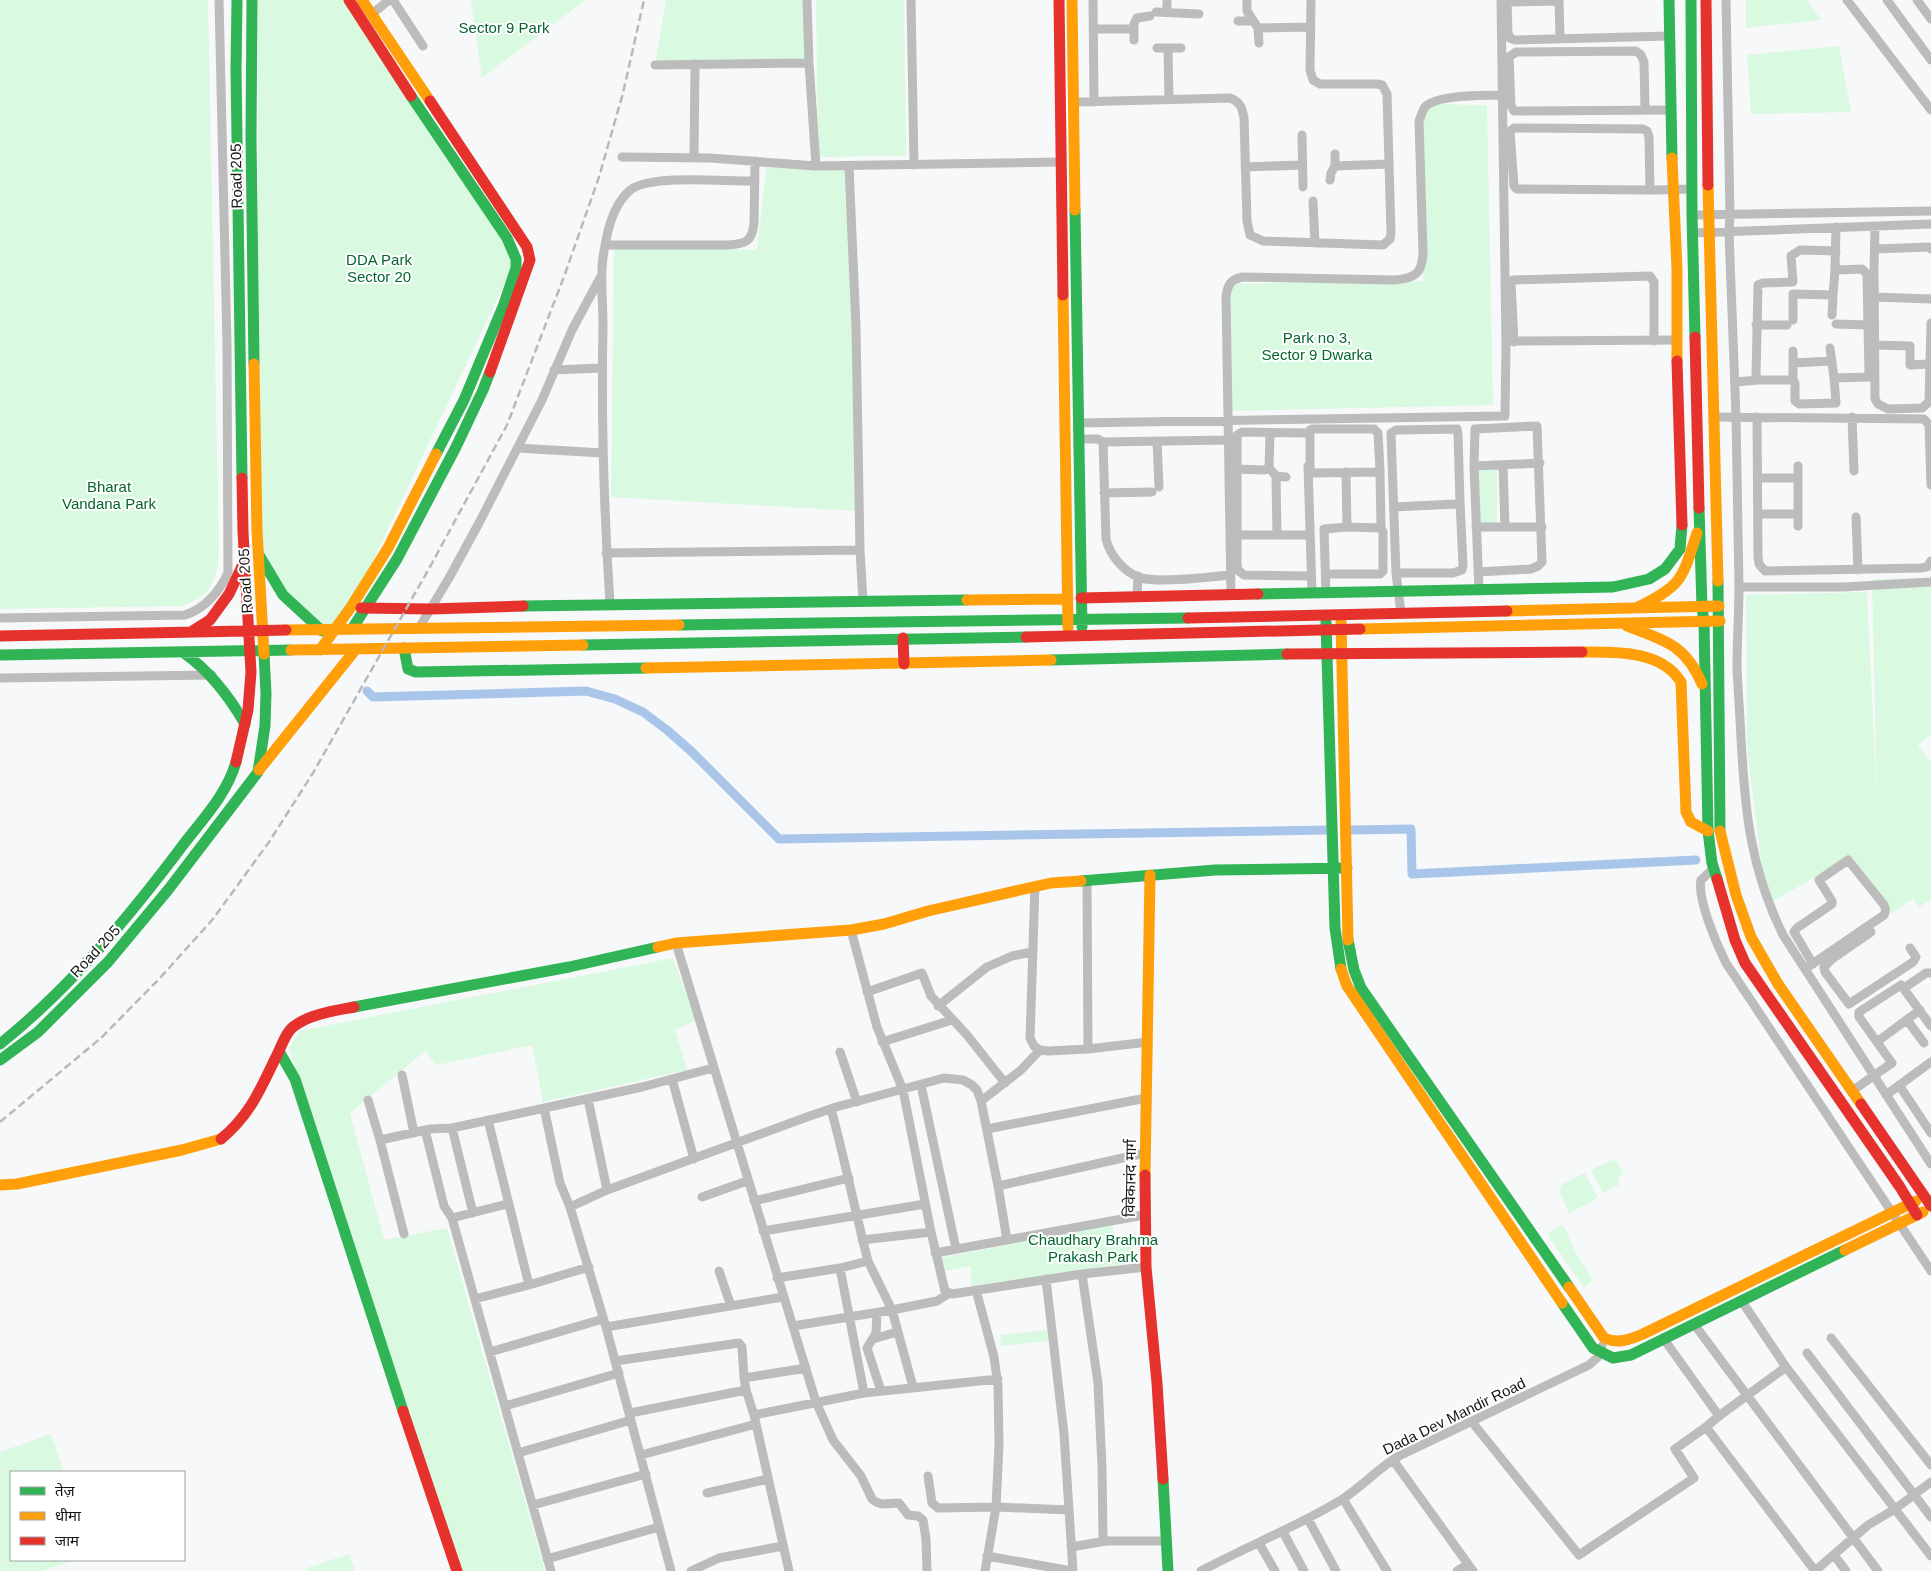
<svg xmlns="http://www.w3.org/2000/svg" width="1931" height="1571" font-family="Arial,'Noto Sans Devanagari',sans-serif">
	<rect width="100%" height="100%" fill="#f7f8f9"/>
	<path fill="#d9f9e1" d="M0,0H208L219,555C215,584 211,596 182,606L0,609Z
		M258,0H348L516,259L351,607L333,631L304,616L258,553Z
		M471,0H586L482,78Z
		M666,0H807L809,63L655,65Z
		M816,0H904L906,156L818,157Z
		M1746,0H1807L1821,20L1746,28Z
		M1839,46L1851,112L1751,114L1747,55Z
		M1421,104L1487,105L1493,405L1231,411L1227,284L1423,281Z
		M767,162L849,166L859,511L611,497L614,245L757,250Z
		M1478,470H1497V523H1479Z
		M1931,578V734L1918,745L1931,762V899L1919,907L1913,899L1892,913L1850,857L1770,903L1762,868L1747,748L1746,595L1867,592L1877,803L1872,579Z
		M673,958L696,1020L675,1030L687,1070L543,1102L532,1045L437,1065L425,1051L350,1113L384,1240L447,1228L545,1571H461L289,1048L299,1031Z
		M1612,1160L1617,1161L1624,1174L1617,1178L1620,1184L1603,1193L1591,1170Z
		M1585,1173L1598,1198L1569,1213L1559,1191L1562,1184Z
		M1112,1224L1114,1240L1133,1237L1136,1262L971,1286V1266L944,1271L941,1258Z
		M1559,1225L1564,1226L1574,1250L1593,1280L1584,1288L1547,1234Z
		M1047,1330L1048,1341L1001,1346L1000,1335Z
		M51,1434L64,1472H11V1560H75L42,1571H0V1452Z
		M349,1554L355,1571H307V1568Z"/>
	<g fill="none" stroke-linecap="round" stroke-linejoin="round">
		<path stroke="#a9c6ea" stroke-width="9" d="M367,691L373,697L586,691L615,699L643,712L667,730L691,751L779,839L1327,830
			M1351,830L1411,829L1412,874L1696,860"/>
		<path stroke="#bbbcbb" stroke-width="9" d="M393,0L423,46
			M807,0L809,63L816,166
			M911,0L914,165
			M1093,0L1094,102
			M1167,0V12
			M1247,0V11L1258,28L1259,43
			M1726,0L1730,215L1729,232L1736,417L1739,587H1844L1931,582
			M1847,0L1931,110
			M1887,0L1931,60
			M1917,0L1931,19
			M1507,2L1559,1L1560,37
			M1507,3L1508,33L1510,38L1515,40L1669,36
			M1156,12L1199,14
			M372,14L389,0
			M1238,21H1253
			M1258,28L1311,27
			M1094,29H1134V24L1137,18L1150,16
			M1134,29V40
			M1157,48H1181
			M1168,48L1169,100
			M655,65L809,63
			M1074,102L1230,98C1240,102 1242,107 1244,118L1247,221L1250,235L1263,241L1383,245L1390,239L1391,233L1387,94L1382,85L1377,84H1320L1313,80L1310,70L1311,0
			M1645,110L1644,62L1641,55L1636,51L1516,52L1509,57L1511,106L1514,111L1670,110
			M1302,135L1303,187
			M622,157L710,158L816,166L1062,162
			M694,157L695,64
			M849,166L856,327L860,550L863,602
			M1335,166L1389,164
			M1245,167L1302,165
			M1330,180L1331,173L1335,166V154
			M1650,190L1649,137L1647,131L1643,129L1514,128L1510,131L1514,186L1517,189L1650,190H1655L1692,189
			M1313,201L1315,243
			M1692,215L1931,211
			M1875,226L1874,269L1875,399L1878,404L1888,409L1922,408L1929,402L1931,323
			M1836,227L1835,270L1862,269L1867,274L1869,377L1834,378L1836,403L1799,404L1795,401V383L1793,380H1758L1756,376L1758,285L1763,283L1793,282L1791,256L1800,250L1836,251
			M1693,233L1931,224
			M605,245H728C745,244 752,242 754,224L755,161
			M1875,249L1929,247L1931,249
			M1833,295L1835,270
			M1874,297L1931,299
			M1793,320V294L1833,295L1832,315
			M1836,324L1868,325
			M1756,325H1787
			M1508,341L1676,340
			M1514,342L1511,283L1513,280L1650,276L1654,282V341
			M1875,345L1910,346V365L1929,364
			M1830,348L1834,378
			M1793,363L1832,361
			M554,370L602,368
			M1793,380V351
			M1735,382L1758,380
			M1714,417L1924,419L1929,425L1931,485
			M1757,417L1758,557L1759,564L1765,571L1921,568L1927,567L1931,561
			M1852,417L1854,471
			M1078,423L1505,416L1506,345L1501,0
			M1312,429H1374L1378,433L1380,471L1378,472L1313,473L1310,470V430Z
			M1307,433L1242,432L1237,435V563L1238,570L1244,575L1311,576
			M1079,439H1098L1103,442L1106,539C1110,556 1125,573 1141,578C1162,583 1208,577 1231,575
			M1157,441L1159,487
			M1103,442L1229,440
			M517,448L603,453
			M1503,465L1505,527
			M1308,466L1312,593
			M1474,466L1475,429L1537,426L1542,562L1538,566L1531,569L1478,572
			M1798,466V526
			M1269,468L1276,476L1277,535
			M1236,469L1264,470L1269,468L1270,433
			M1380,471L1381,528
			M1346,472L1347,527
			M1276,476L1286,477
			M1758,478H1798
			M1104,493L1152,492
			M1394,507L1456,504L1460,502L1458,434L1457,429L1396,430L1391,433L1396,573L1401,613
			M1758,514H1798
			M1856,517L1858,570
			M1476,527H1542
			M1237,535H1310
			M606,553L860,550
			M1396,573H1453L1462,570L1463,565L1460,502
			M1739,587C1739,613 1737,640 1737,667C1738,691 1740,715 1741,739C1745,811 1750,868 1783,935L1931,1164
			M1479,591L1474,466L1540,463
			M1326,593L1324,529L1347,527L1381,528L1383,532V571L1380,574H1327
			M1231,595L1226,296C1228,284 1231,279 1243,277L1395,280C1415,278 1422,274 1423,253L1419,121C1421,117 1422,111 1425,107C1437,94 1484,96 1502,95
			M1137,597L1138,576
			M610,604C604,511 601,418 603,325C603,298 599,272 605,246C608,227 615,204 629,191C648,173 728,182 755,181
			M0,618L185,615C206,608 219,592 228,573L227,344L219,0
			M419,628L449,578L479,523L542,400L572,330L600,278
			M0,678L212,675
			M1714,868L1701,880C1697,899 1717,945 1726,963L1931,1271
			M1087,881L1088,1049
			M1035,886L1030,1038L1034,1046L1040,1050L1048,1051L1088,1049L1148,1042
			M851,930L877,1027L903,1090L931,1232L945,1291L952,1294L1082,1274L1146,1267
			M1871,932L1832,959L1824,967L1825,972L1849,1004L1913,962L1916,957L1910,948
			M676,943L816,1402L833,1440L861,1476L872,1499L876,1502L882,1504L899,1503L908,1515L918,1516L923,1520L926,1539L927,1571
			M1805,969L1884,915C1886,911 1886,909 1884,905L1848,860L1819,880L1832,901V904L1797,928L1794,932L1813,964
			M1904,988L1926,973H1931
			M867,992L922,973L931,996L967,1035L1005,1083
			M938,1006L987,967L1012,956L1032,952
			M1907,1020L1924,1043
			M1878,1041L1920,1010
			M882,1042L952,1020
			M840,1052L857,1102
			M402,1075L414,1133
			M672,1079L694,1159
			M921,1085L956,1249
			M1899,1085L1931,1133
			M1852,1091L1892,1063L1859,1017V1012L1901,985L1931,1026
			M1886,1095L1931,1062
			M588,1099L607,1190
			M368,1100L380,1140L404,1234
			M981,1101L1021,1070L1040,1050
			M544,1108L560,1183L570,1207
			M831,1109C845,1160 855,1211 868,1261
			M488,1120L529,1285L589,1267
			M452,1128L473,1213
			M987,1129L1146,1098
			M425,1130L444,1206L452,1218L551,1571
			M380,1140L430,1129L452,1128L642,1087L713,1068
			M998,1186L1145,1153
			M702,1197L747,1181
			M754,1201L849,1178
			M452,1218L507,1204
			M763,1231L925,1204
			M862,1240L931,1232
			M935,1253L1144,1215
			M840,1268L864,1393
			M719,1271L731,1306
			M1082,1274L1098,1383L1102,1467L1103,1537L1106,1541H1167
			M777,1278L840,1268L868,1261L892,1310L793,1326
			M1046,1279L1064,1434L1073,1571
			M976,1290L994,1357L998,1386L999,1445L996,1507L985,1571
			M475,1299L529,1285
			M1741,1300L1786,1367L1931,1556
			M877,1313L876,1333L867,1348L881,1391
			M1694,1324L1878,1571
			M606,1327L783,1297
			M1663,1338L1719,1416L1706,1427L1815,1571
			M1831,1338L1931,1465
			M873,1339L897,1332
			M490,1352L603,1319
			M1807,1353L1931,1517
			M615,1361L739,1343L742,1347L744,1378
			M913,1387L892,1310L937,1301L948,1294
			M746,1390L754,1415
			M505,1406L619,1373
			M630,1413L746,1390L744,1378L806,1368
			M1719,1416L1786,1367
			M1472,1422L1579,1555L1694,1478L1675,1449L1706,1427
			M518,1453L631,1420
			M641,1455L756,1424
			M1393,1460L1473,1571
			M928,1476L932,1503L938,1508L996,1507L1069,1510
			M707,1493L768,1479
			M1343,1499L1387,1571
			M533,1505L646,1474
			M1308,1519L1336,1571
			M1283,1532L1304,1571
			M1259,1543L1275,1571
			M1071,1547L1106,1541
			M1834,1555L1846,1571
			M987,1556L1072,1571
			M547,1559L659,1527
			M671,1571L606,1327L570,1207L607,1190L807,1117L836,1107L944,1078L963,1080L972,1085L977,1090L981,1101L998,1186L1007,1240
			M691,1571L719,1558L783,1546
			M789,1571L754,1415L864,1393L998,1379
			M1201,1571C1248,1546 1296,1527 1341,1500C1362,1487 1378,1468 1399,1456L1589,1365L1598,1357L1602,1346
			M1457,1571L1468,1564
			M1815,1571L1868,1525L1895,1509L1931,1482"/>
		<path stroke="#30b455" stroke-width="11" d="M237,0L236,70L242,478
			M252,0L251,137L254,364
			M1669,0L1672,158
			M1691,0L1692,215L1695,337
			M411,96L507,238L516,259V268L504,304L464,400L436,454
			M1075,210L1082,627
			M1699,508L1702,607L1704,622L1708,831L1712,863L1717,879
			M259,555L283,595L322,631
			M1718,581L1720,831
			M1258,594L1613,587L1649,579L1665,569L1680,549L1682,525
			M523,606L967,600
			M1326,622L1335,928L1341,969
			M679,625L1188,618
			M352,629L397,559L456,447L483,390L490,372
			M583,645L1026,637
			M404,648L408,669L416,672L646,668
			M184,653C211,672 229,696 245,724
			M0,655L291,650
			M1051,660L1287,654
			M1081,881L1215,870L1347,868
			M1348,940L1354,970L1361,988L1569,1287
			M354,1007L569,967L658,947
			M0,1044C70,988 129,917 183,845C203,819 227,794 236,762
			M280,1053L295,1079L403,1411
			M0,1060L38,1032L108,962L168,890L258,772L265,726L266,693L264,654
			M1562,1303L1593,1348L1613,1358L1631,1355L1845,1250
			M1163,1479L1168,1571"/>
		<path stroke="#ff9f0a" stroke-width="11" d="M362,0L430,101
			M1072,0L1075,210
			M1672,158L1677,269V361
			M1708,185L1718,581
			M1063,295L1068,628
			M254,364L257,531L264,654
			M967,600L1068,599
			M1638,607C1683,585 1682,579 1697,533
			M1507,611L1719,606
			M1341,622L1348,940
			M1627,626C1665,641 1685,644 1702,684
			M1360,629L1720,621
			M286,630L679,625
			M291,650L583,645
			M320,650L351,607L388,548L436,454
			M1582,652C1616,652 1661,650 1681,682L1686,812L1691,822L1708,831
			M646,668L1051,660
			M259,770L356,649
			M1720,831L1736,895L1751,937L1778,984L1861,1104
			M658,947L676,943L851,930L884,924L928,911L1051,883L1081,881
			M1341,969L1347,986L1562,1303
			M1145,1175L1150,875
			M0,1185L17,1184L182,1150L221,1139
			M1845,1250L1923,1212
			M1569,1287L1604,1338C1618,1344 1629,1340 1643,1334L1916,1201"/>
		<path stroke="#e5322d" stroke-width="11" d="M349,0L411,96
			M1059,0L1063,295
			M1706,0L1708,185
			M430,101L527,247L530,260L490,372
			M1695,337L1699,508
			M1677,361L1682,525
			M1081,598L1258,594
			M361,608L431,609L523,606
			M1188,618L1507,611
			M191,632L210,620L229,594L244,562
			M0,636L286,630
			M1026,637L1360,629
			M903,638L904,664
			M1287,654L1582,652
			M236,762L248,710L251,672L243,532L242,478
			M1717,879L1735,940L1745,963L1900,1187L1917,1215
			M1861,1104L1931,1206
			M221,1139C250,1115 260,1090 276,1057C281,1048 285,1033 293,1027C309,1014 334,1011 354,1007
			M1145,1175L1146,1267L1157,1383L1163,1479
			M403,1411L457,1571"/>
		<path stroke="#b8b9b9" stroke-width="2.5" stroke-dasharray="8 4" stroke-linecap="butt" d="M0,1122L101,1038L160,978L213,919L269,842L313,773L431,565L507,425L565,274L599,177L623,93L644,0"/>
	</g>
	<g text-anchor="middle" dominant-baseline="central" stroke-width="4" stroke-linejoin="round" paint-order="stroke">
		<g font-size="15" fill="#056631" stroke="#fff">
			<text x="504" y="27">Sector 9 Park</text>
			<text x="379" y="259">DDA Park<tspan x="379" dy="17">Sector 20</tspan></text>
			<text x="1317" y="337">Park no 3,<tspan x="1317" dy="17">Sector 9 Dwarka</tspan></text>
			<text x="109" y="486">Bharat<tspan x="109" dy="17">Vandana Park</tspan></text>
			<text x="1093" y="1239">Chaudhary Brahma<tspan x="1093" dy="17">Prakash Park</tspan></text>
		</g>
		<g font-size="15" fill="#161617" stroke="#fff">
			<text transform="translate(236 176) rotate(-91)">Road 205</text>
			<text transform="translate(245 581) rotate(-93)">Road 205</text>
			<text transform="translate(95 951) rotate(-47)">Road 205</text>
			<text transform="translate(1130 1178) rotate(-89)">विवेकानंद मार्ग</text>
			<text transform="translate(1454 1416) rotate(-26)">Dada Dev Mandir Road</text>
		</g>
	</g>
	<rect x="10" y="1471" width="175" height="90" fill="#ffffff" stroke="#a2a2a2"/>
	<rect x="20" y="1487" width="25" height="8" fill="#30b455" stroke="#a2a2a2"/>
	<text x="55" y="1496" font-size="15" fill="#161617">तेज़</text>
	<rect x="20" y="1512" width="25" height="8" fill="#ff9f0a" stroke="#a2a2a2"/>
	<text x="55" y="1521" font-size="15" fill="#161617">धीमा</text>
	<rect x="20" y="1537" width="25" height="8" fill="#e5322d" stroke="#a2a2a2"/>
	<text x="55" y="1546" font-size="15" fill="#161617">जाम</text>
</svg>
